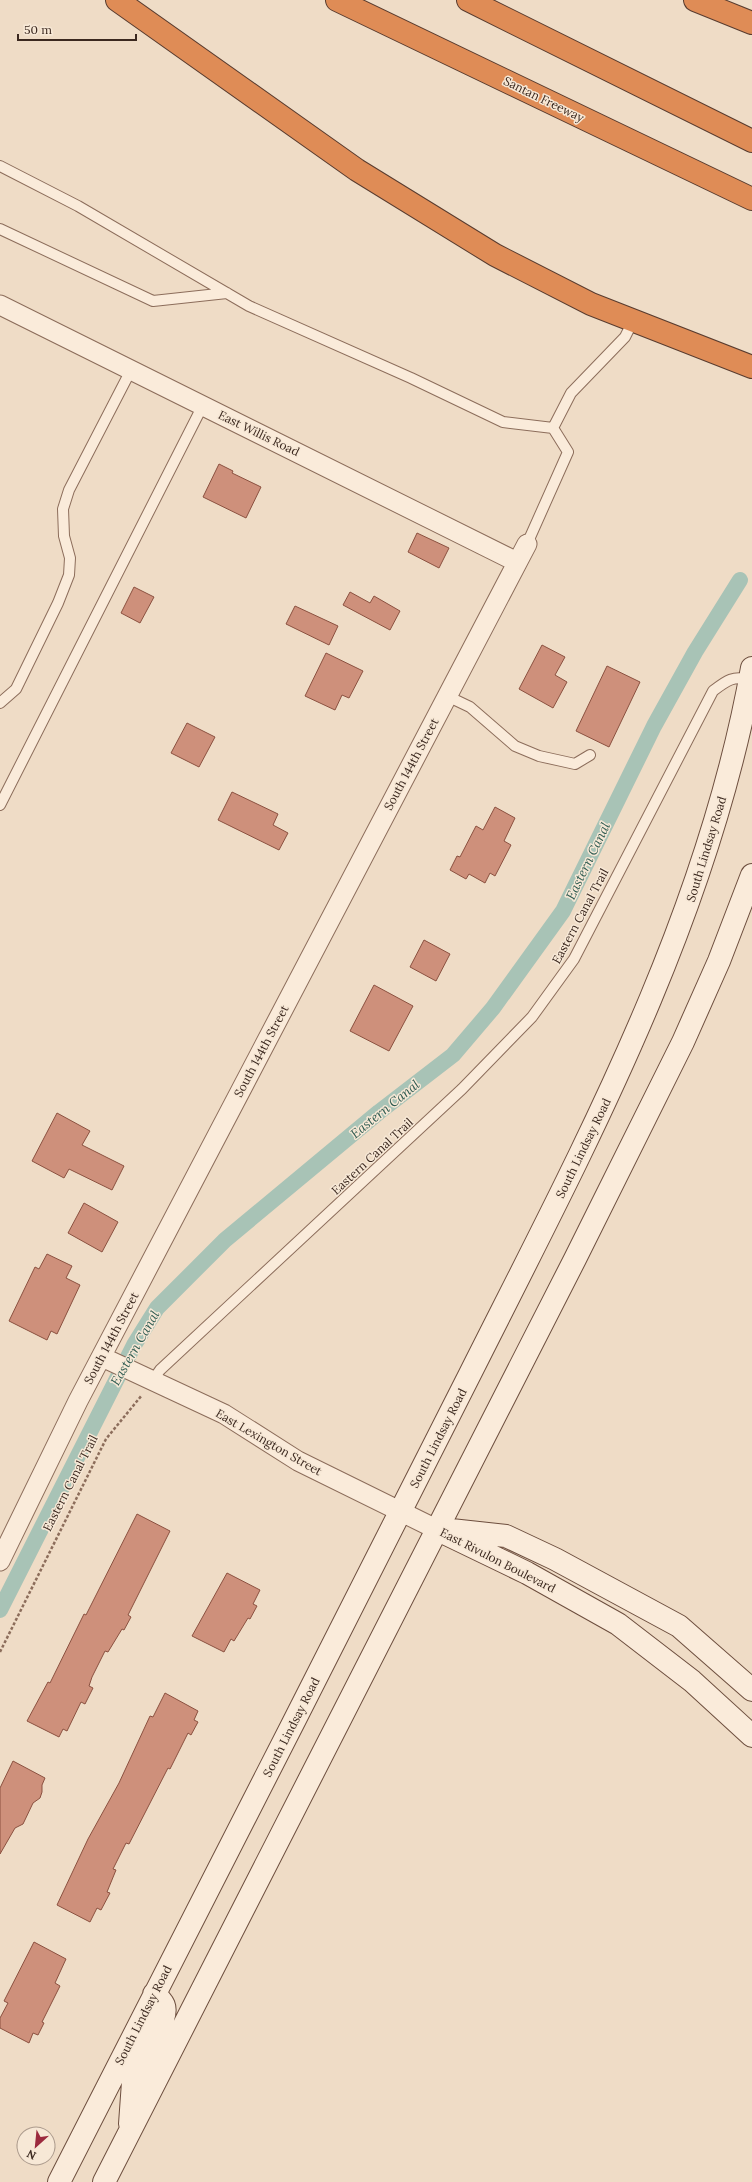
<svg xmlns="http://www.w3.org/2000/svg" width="752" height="2182" font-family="Lora,serif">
	<rect width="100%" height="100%" fill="#efdcc6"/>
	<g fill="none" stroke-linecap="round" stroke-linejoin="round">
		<path stroke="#a8c3b6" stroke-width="16" d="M0,1610L134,1345L157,1308L225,1240L379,1112L453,1055L493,1008L563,911L654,726L695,652L740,580"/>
	</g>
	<path fill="#ce907b" stroke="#8b5140" d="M219,464L233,471L232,473L261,487L246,518L203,497Z
		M417,533L449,548L439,568L408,552Z
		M134,587L154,597L140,623L121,613Z
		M350,592L370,603L374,596L400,611L390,630L343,605Z
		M295,606L338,626L329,645L286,624Z
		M542,645L565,657L555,675L567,682L553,708L519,689Z
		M326,653L363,671L349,698L342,695L335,710L305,696Z
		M607,666L640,682L609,747L576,731Z
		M187,723L215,737L199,767L171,753Z
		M232,792L278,814L273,825L288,833L279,850L218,820Z
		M495,807L515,818L504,841L511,845L495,876L490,873L485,883L469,874L466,879L450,870L457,856L460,857L476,826L483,830Z
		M424,940L450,954L436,981L410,967Z
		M374,985L413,1006L389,1051L350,1031Z
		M57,1113L90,1131L82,1145L124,1166L112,1190L69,1169L64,1178L32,1161Z
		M84,1203L118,1222L102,1252L68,1233Z
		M47,1254L72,1266L66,1278L80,1285L57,1334L51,1331L47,1340L9,1321L35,1267L39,1269Z
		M137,1514L170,1531L128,1615L131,1617L124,1630L122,1629L108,1652L105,1651L92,1677L89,1686L93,1688L85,1704L81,1702L67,1731L63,1729L59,1737L27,1721L48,1682L50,1683L84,1614L86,1615Z
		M227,1573L260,1590L253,1604L257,1606L250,1619L248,1618L234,1641L231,1639L224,1652L192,1636Z
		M165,1693L198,1711L194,1720L198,1722L191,1735L188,1733L170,1769L168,1768L129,1844L126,1843L113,1869L116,1870L107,1892L110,1893L101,1910L97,1908L90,1922L57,1905L88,1839L119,1783L150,1716L153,1717Z
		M13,1761L45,1778L42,1785V1792L40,1798L33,1803L23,1824L15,1828L0,1854V1788Z
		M34,1942L66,1959L55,1983L60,1986L42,2022L44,2023L38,2035L33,2033L29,2043L0,2028V2018L8,2003L4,2001Z"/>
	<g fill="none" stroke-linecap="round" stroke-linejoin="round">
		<defs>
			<path id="lane" d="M0,166L78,206L249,306L411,378L503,422L553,428L568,452L527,544
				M0,229L153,301L227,293
				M553,428L571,393L625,337L633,321
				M447,696L470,707L515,746L539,756L575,764L590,755
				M0,703L16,689L58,603L69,575L70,558L64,536L63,509L69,490L131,370
				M0,805L203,405
				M153,1380L160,1370L462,1089L532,1017L574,959L713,691C726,681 733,675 750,680"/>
			<path id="street" d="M0,305L517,562
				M102,1357L224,1414L298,1461L436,1529
				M0,1561L78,1401L527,544"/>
			<path id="secondary" d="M436,1529L527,1573L618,1624L692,1681L752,1736
				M451,1530L506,1536L555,1559L679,1626L752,1690
				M130,2124L133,2082L163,2019C167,2007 164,2002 154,1994
				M59,2182C195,1913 335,1644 470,1374C584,1147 707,921 752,668
				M104,2182L575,1259L683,1042L719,961L752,875"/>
			<path id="highway" d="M117,0L357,170L495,255L591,304L752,367
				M337,0L752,199
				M468,0L752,141
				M695,0L752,23"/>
		</defs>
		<use href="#lane" stroke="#8c6d5b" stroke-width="12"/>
		<use href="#street" stroke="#8c6d5b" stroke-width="21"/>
		<use href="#secondary" stroke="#6d4e3e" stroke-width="24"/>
		<use href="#highway" stroke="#593c2f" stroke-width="24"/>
		<path stroke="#8c6d5b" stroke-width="2.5" stroke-dasharray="3 2" stroke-linecap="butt" d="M0,1652L106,1439L142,1395"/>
		<use href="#lane" stroke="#faebda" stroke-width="10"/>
		<use href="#street" stroke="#faebda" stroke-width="19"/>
		<use href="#secondary" stroke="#faebda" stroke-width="22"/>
		<use href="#highway" stroke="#df8c56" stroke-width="22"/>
	</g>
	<g text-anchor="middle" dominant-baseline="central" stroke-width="3" stroke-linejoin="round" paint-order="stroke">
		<g font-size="12" fill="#3b281f" stroke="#f7e8d6">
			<text transform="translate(544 99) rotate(26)">Santan Freeway</text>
			<text transform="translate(259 433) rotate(26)">East Willis Road</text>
			<text transform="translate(411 764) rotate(-62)">South 144th Street</text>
			<text transform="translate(706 849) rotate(-73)">South Lindsay Road</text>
			<text transform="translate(580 916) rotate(-62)">Eastern Canal Trail</text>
			<text transform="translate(261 1051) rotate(-62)">South 144th Street</text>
			<text transform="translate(583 1148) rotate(-64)">South Lindsay Road</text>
			<text transform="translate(372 1156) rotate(-43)">Eastern Canal Trail</text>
			<text transform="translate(111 1338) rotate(-62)">South 144th Street</text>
			<text transform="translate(438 1438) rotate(-63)">South Lindsay Road</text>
			<text transform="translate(269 1442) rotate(30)">East Lexington Street</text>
			<text transform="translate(70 1483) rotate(-63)">Eastern Canal Trail</text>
			<text transform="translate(498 1560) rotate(27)">East Rivulon Boulevard</text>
			<text transform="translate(291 1727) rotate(-63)">South Lindsay Road</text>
			<text transform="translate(143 2015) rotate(-63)">South Lindsay Road</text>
		</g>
		<g font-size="13" font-style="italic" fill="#2e5b51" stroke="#f7e8d6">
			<text transform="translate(588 861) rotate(-64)">Eastern Canal</text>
			<text transform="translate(385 1109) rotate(-39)">Eastern Canal</text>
			<text transform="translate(135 1348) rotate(-60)">Eastern Canal</text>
		</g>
	</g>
	<g transform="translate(36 2146) rotate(207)"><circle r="19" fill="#f7e8d6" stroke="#ac9b8d"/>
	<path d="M0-3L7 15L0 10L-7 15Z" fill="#9c2a3e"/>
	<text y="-6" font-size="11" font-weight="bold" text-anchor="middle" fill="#3b281f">N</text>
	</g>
	<path d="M18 34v6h118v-6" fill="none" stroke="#3b281f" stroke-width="2"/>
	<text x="24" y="34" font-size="12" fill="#3b281f" stroke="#f7e8d6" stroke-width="3" paint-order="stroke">50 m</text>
</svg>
